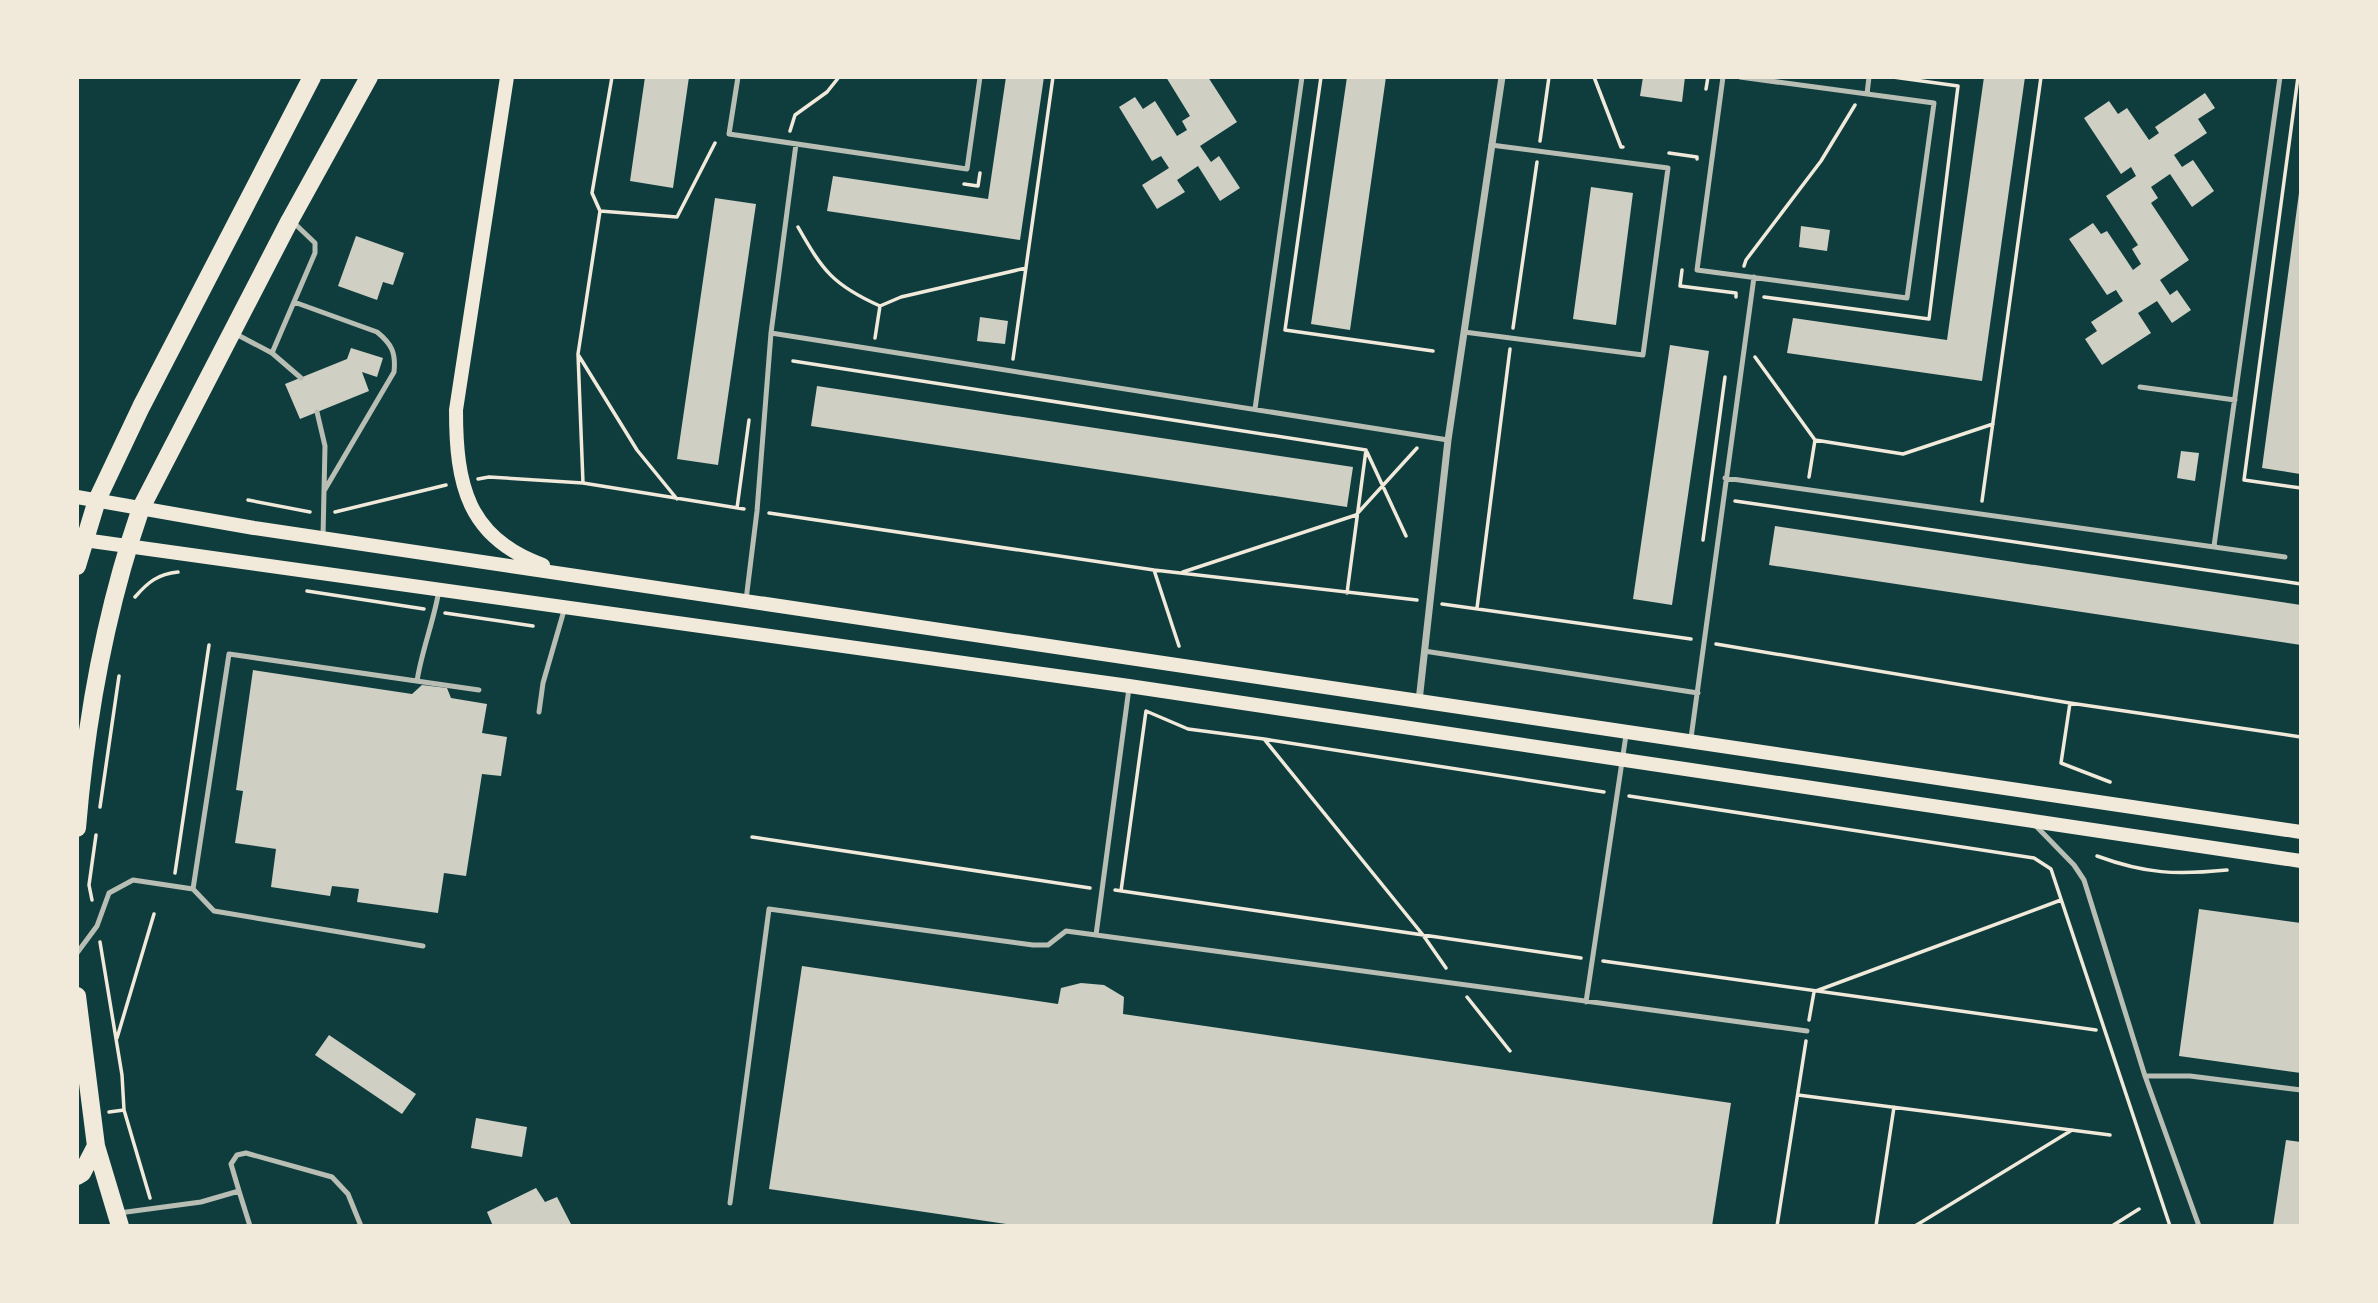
<svg xmlns="http://www.w3.org/2000/svg" width="2378" height="1303" font-family="'Noto Serif',serif">
	<rect width="100%" height="100%" fill="#0f3d3e"/>
	<path fill="#cfcfc3" d="M645,77H689L673,188L630,181Z
		M1006,77H1044L1020,240L827,211L833,176L988,199Z
		M1166,77H1208L1237,122L1200,146L1211,162L1219,156L1240,188L1220,201L1198,166L1177,180L1185,192L1157,209L1142,185L1169,168L1161,156L1152,161L1119,107L1135,97L1143,109L1155,101L1177,136L1187,130L1182,121L1190,116Z
		M1347,77H1386L1350,330L1311,324Z
		M1643,77H1685L1682,102L1640,96Z
		M1984,77H2025L1982,381L1787,353L1793,318L1947,340Z
		M2205,93L2215,108L2198,119L2207,133L2174,155L2182,167L2193,160L2214,191L2192,207L2170,174L2151,187L2158,198L2151,203L2189,260L2160,280L2170,295L2177,290L2191,310L2172,323L2157,301L2138,313L2151,333L2102,365L2085,339L2097,331L2091,322L2123,301L2116,290L2107,295L2069,239L2093,223L2101,234L2107,231L2133,270L2141,264L2132,249L2138,245L2106,196L2136,176L2131,167L2121,174L2084,118L2109,101L2118,114L2127,108L2149,140L2159,133L2155,127Z
		M1591,187L1633,193L1616,325L1573,319Z
		M2299,193H2301L2300,474L2262,468Z
		M715,198L756,204L718,465L677,459Z
		M1801,226L1830,230L1827,251L1799,247Z
		M356,236L404,253L393,285L383,282L377,300L338,286Z
		M980,317L1008,321L1005,344L977,341Z
		M1670,345L1709,351L1672,605L1633,599Z
		M351,348L383,358L377,377L362,372L369,391L300,419L285,384L347,359Z
		M817,386L1353,467L1347,507L811,426Z
		M2181,451L2199,453L2195,481L2177,478Z
		M1775,526L2301,605V645L1769,565Z
		M253,670L412,694L422,685L447,688L451,698L487,704L482,733L507,737L501,776L482,774L466,876L444,873L438,913L357,902L359,889L332,886L330,896L271,887L276,849L235,843L243,791L236,790Z
		M2199,909L2301,923V1073L2179,1056Z
		M802,966L1058,1004L1061,988L1081,983L1104,985L1124,997L1123,1014L1731,1103L1712,1226H1020L769,1189Z
		M329,1035L416,1094L402,1114L315,1055Z
		M476,1118L527,1127L522,1157L471,1148Z
		M2286,1140L2301,1142V1226H2273Z
		M536,1188L545,1202L557,1197L572,1226H493L487,1212Z"/>
	<g fill="none" stroke-linecap="round" stroke-linejoin="round">
		<path stroke="#f1e9da" stroke-width="3.5" d="M1321,77L1285,330L1433,351
			M1594,77L1621,147H1623
			M2298,77L2244,480L2301,488
			M1706,89L1708,77
			M790,131L795,115L827,92L839,77
			M1540,141L1549,77
			M1669,153L1697,157V159
			M964,184L978,186L980,173
			M600,211L677,217L715,143
			M798,227C823,271 833,285 880,306L875,338
			M1744,266L1746,260L1821,161L1855,105
			M1682,270L1680,286L1736,293V297
			M1764,297L1929,319L1958,86L1893,77
			M880,306L901,297L1026,268
			M1513,328L1537,162
			M579,356L637,450L677,499
			M1755,357L1815,440
			M1013,359L1053,77
			M793,361L1366,450L1347,593
			M1367,452L1406,536
			M1809,477L1815,440L1903,454L1993,424
			M478,479L489,477L583,483L744,509
			M583,483L578,354L600,211L592,193L612,77
			M248,500L310,512
			M1735,501L2301,584
			M1982,501L2041,77
			M737,508L749,420
			M335,512L446,485
			M769,513L1154,570L1417,600
			M1703,540L1725,377
			M1154,570L1179,646
			M1183,572L1356,515L1417,448
			M307,591L424,609
			M135,597C148,582 158,574 178,572
			M1442,604L1691,639
			M1477,608L1510,349
			M445,613L533,626
			M1716,644L2070,703L2301,737
			M2070,703L2061,763L2110,782
			M1264,739L1604,792
			M1629,796L2034,858L2051,869L2170,1226
			M100,807L119,676
			M752,837L1090,888
			M2097,856C2146,874 2176,875 2227,870
			M175,873L209,645
			M1115,890L1581,958
			M1121,891L1146,711L1188,729L1264,739L1423,935L1446,968
			M92,900L89,885L96,835
			M100,942L122,1075L124,1110L150,1198
			M1603,961L2096,1030
			M1816,991L2061,900
			M1467,997L1510,1051
			M1809,1020L1814,992
			M117,1038L154,914
			M1798,1095L2110,1135
			M109,1112L124,1110
			M1777,1226L1806,1041
			M1876,1226L1894,1107
			M1915,1226L2072,1130
			M2112,1226L2139,1209"/>
		<path stroke="#b8beb3" stroke-width="5" d="M738,77L729,134L967,169L980,77
			M1723,77L1697,270L1907,298L1934,103L1740,77
			M1867,94L1869,77
			M294,302L377,332C392,344 396,353 394,372L324,491
			M1464,332L1643,355L1668,168L1491,145
			M234,333L272,353L301,378
			M771,333L1448,440
			M272,353L315,253V243L292,221
			M2140,387L2235,400
			M1255,409L1302,77
			M317,412L325,446L323,537
			M1725,478L2285,557
			M2214,546L2280,77
			M746,600L757,511L771,333L796,144
			M1424,651L1698,693
			M417,681C422,649 434,621 439,590
			M539,712L543,683L565,607
			M1691,738L1754,277
			M2035,825L2074,865L2084,880L2145,1076L2199,1226
			M193,889L214,911L423,946
			M1096,935L1129,688
			M77,953L97,926L109,893L133,880L193,889L229,654L479,690
			M1586,1002L1626,735
			M2145,1076H2190L2301,1090
			M239,1191L250,1226
			M730,1203L769,909L1033,945H1048L1066,931L1096,935L1807,1031
			M119,1213L201,1202L239,1191L231,1164L237,1155L246,1153L332,1177L348,1194L361,1226"/>
		<path stroke="#b8beb3" stroke-width="7" d="M1419,701L1448,440L1502,77"/>
		<path stroke="#f1e9da" stroke-width="14" d="M507,77L456,410C456,484 467,538 543,565
			M77,497L254,528L2301,832
			M77,539L1129,686L2301,861"/>
		<path stroke="#f1e9da" stroke-width="18" d="M77,566L97,500L141,407L312,77
			M77,828C86,719 105,612 141,508L290,220L369,77
			M77,996L96,1146L120,1226
			M77,1176L82,1173L96,1146"/>
	</g>
	<rect width="2378" height="1303" fill="none" stroke="#f1e9da" stroke-width="158"/>
</svg>
